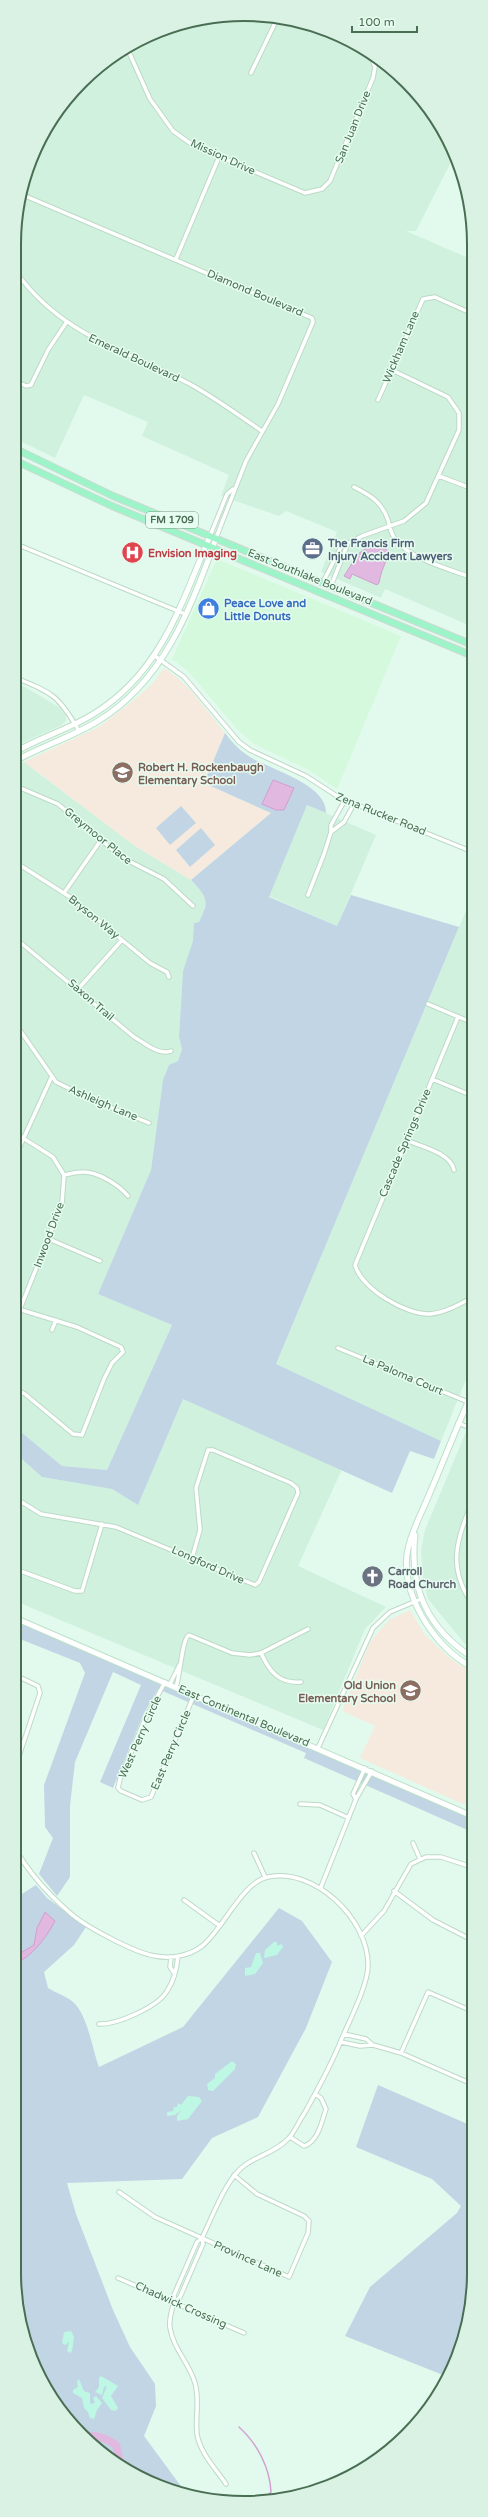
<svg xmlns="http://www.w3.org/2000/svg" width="488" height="2517" font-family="'Varela Round',sans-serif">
	<rect width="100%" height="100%" fill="#e1faed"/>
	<path fill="#d0f1de" d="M274,16L346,38L407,82L455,154L416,231H406L473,260V627L385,589L381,598L321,572L337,532L286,511L279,516L221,496L229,475L142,436L148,422L84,395L55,458L16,439V214L45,129L104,62L184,22Z
		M16,682L59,707L66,715V721L60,726L15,746Z
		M24,762L135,846L191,880L206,896L204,912L199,922L194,923V941L183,971L179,1037L182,1049L178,1061L163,1080L151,1170L98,1294L172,1325L107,1470L62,1466L15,1427V769Z
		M307,805L376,835L337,926L269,896Z
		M473,894V1362L441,1441L276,1364Z
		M183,1399L342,1469L298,1566L386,1607L365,1629L323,1730L15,1601V1453L42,1477L112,1489L138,1505Z
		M473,1415V1648L465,1644L428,1599L423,1578L421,1551L425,1530Z"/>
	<path fill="#d5f9dc" d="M217,559L401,636L337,789L309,770L254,744L238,730L187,670L172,659Z"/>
	<path fill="#f6eade" d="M164,668L178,678L192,692L225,733L204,783L271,813L191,880L135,846L24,762L99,727L134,700L153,683Z
		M410,1610L425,1635L452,1660L472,1672V1808L360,1758L375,1726L342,1711L370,1642L389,1620Z"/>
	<path fill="#c1d5e5" d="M225,733C231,741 238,749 247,755C267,769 327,783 326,813L307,805L269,897L337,926L351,895L459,927L276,1364L441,1441L434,1459L410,1451L392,1493L183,1399L138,1505L112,1489L42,1477L15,1453V1427L62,1466L107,1470L172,1325L98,1294L151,1170L163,1080L169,1065L178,1061L182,1049L179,1037L183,971L193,941L194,923L199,922C210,900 207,897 191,880L271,813L204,783Z
		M181,806L196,823L170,845L156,828Z
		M201,828L215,845L190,867L176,850Z
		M15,1621L472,1818V1832L304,1758L306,1753L158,1689L144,1713L113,1788L100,1782L141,1685L113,1672L75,1762L70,1806V1877L57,1896L39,1874L53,1838L45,1827L44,1785L85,1673L80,1663L15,1637Z
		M36,1885L47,1898L86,1927L74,1945L44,1972L48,1988C56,1993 69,1997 75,2004C88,2018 92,2048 99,2067L183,2027L279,1908L302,1921L332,1962L306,2028L258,2117L212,2138L182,2179L67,2183L76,2214L113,2310L130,2347L155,2384L156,2406L144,2436L186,2493L156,2485L81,2435L31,2361L14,2273V1899Z
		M378,2085L472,2126V2303L448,2377L345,2336L370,2287L457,2213L461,2206L432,2179L356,2147Z"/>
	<path fill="#bef7e3" d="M274,1942H277V1946L282,1944L283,1947L277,1955L264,1958L265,1950Z
		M256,1953H260L263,1963L255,1974L245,1976V1968L251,1967Z
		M232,2061L236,2064L235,2069L213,2091L208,2090L207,2084L215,2078V2074Z
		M188,2096L199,2097L202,2101L188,2119L177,2121V2116L181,2110L175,2115L167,2116V2112L173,2111L174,2107H177L178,2103L181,2105Z
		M71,2331L74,2337L72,2351L70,2353L67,2351L69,2342L65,2345L62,2343L64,2332Z
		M101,2376L118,2386L111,2396L118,2408L116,2411L111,2410L102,2398L107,2386L104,2387L102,2395L95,2392L99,2387V2378Z
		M79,2379L84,2391L90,2393V2404L95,2403L93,2398L96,2396L102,2403L97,2410L94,2419L90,2418L88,2412L84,2408L82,2398L73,2393V2390L78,2387L77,2381Z"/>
	<path fill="#e1b8e0" stroke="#d29fd0" d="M374,543L382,545L390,553C385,563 381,571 379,583L377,585L352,574L350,579L344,576L358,554Z
		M273,780L294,788L284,810H276L262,804Z
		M45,1912L55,1921C48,1935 30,1960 14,1963V1957L34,1945L37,1928Z"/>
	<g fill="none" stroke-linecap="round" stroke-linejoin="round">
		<path stroke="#d29fd0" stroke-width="1.5" d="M239,2427C257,2443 270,2468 271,2492L265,2498"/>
		<path stroke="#e1b8e0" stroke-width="8" d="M82,2436C95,2434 105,2437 116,2445L120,2462"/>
		<defs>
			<path id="street" d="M326,32L353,43
				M128,50L150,99L173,131L194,146L305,193L322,189L330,181L373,78L375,67L370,55
				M251,73L278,17
				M23,195L312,318L313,322L278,404L246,461L216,538
				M176,259L219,157
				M16,272C61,334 123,350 188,383C214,397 238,415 262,431
				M16,381L26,386L31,385L48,350L66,323
				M378,400L423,299L435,297L473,314
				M439,476L473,489
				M354,487C370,495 382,502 388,520C390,527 391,535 396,540C410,559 452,570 473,578
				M210,536L227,494L233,489
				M16,544L185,614
				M323,582L341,547L362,536L404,521L426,503L459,430V413L448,397L392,370
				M331,586L348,543
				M155,656L184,677L239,742L250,750L306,776L340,798L473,852
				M16,678C53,693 59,696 79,731
				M18,787L58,804L121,857L164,879L193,906
				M331,832L344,822L354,804
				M15,862L70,897L150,963L167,972L169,977
				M64,893L101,840
				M308,895L324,854L331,832V825L345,800
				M15,938L134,1037C145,1043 159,1056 171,1051
				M78,989L122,940
				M428,1004L473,1023
				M458,1017L355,1265C362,1289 406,1315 430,1314C445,1313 460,1304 473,1297
				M15,1023L56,1082L97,1102L149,1123
				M432,1079L473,1096
				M15,1133L53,1157L64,1175L62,1204L20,1309
				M406,1140C420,1146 451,1153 454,1170
				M15,1157L52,1076
				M64,1175C70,1174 76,1172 82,1172C97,1171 119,1185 128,1196
				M49,1239L100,1261
				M52,1330L56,1320
				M338,1348L468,1402
				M15,1389L25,1394L73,1434L82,1435L104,1379L112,1363L123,1352L121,1347L77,1327L15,1308
				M458,1423L473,1429
				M15,1498L41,1514L116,1527L255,1585L259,1582L298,1493L297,1488L291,1483L213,1450H208L196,1488L200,1530L192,1558
				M15,1569L75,1591H82L102,1524
				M473,1605C446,1567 457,1539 473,1500
				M261,1653C269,1671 279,1684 301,1682
				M165,1682L145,1719L120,1779L118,1788L121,1791L142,1800L151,1797L194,1695
				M170,1684L180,1664
				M176,1687C180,1677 182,1638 189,1635L232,1653L250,1655L261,1653L308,1629
				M318,1748L373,1628L390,1612L421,1599
				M14,1771L40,1693L38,1686L15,1675
				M356,1799L353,1794L365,1768
				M300,1804L320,1805L349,1818
				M413,1843L420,1859
				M14,1847C28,1871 48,1894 69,1912C84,1926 135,1953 155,1956C171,1959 189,1956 202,1946C222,1931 242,1882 268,1877C314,1867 369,1919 368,1966C368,1984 350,2020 342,2038C332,2064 318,2089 304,2114C299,2121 295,2131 289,2138C276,2152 259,2155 245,2165C226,2178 212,2218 202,2238L197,2242L174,2295C175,2306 168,2316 170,2328C173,2348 189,2363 195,2383C200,2400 195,2417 197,2434C200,2453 216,2469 226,2484
				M254,1853L265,1877
				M321,1887L356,1799L372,1771
				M394,1891L433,1920L472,1940
				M184,1900L220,1926
				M361,1936L384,1911L411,1864L426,1857H441L472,1867
				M171,1957L170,1967L174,1973
				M99,2024C116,2025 158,2007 167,1991C174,1981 177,1967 178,1956
				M344,2034L366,2039L373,2045
				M341,2042L360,2046L373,2045L401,2053L472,2084
				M401,2053L428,1992L472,2011
				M290,2137L304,2146C318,2142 322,2121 326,2109L321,2098L315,2094
				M119,2192L155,2217L289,2277L308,2233L309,2221L304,2216L257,2194L234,2175
				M118,2278L244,2333
				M175,2302L180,2297L203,2244L202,2238"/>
			<path id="secondary" d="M15,752C41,737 70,729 95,713C161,672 181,604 210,536
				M15,761C42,746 72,737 98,721C163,682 192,607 216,538
				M415,1535C409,1588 427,1628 473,1658
				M15,1618L472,1816
				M472,1667C435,1649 398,1591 408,1549C412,1530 422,1512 429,1495C444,1460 457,1426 473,1391"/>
			<path id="primary" d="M16,449L113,496L473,645
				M16,461L112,506L473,656"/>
		</defs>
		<use href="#street" stroke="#bcdac6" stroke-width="5.5"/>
		<use href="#secondary" stroke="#bde1c9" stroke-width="7"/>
		<use href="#primary" stroke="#d0d9d2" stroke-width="8"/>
		<use href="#street" stroke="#fff" stroke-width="3.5"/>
		<use href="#secondary" stroke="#fff" stroke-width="5"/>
		<use href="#primary" stroke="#9ef4c9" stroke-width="6"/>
	</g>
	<defs>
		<symbol id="office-disc" viewBox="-11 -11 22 22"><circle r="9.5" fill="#5c6f8a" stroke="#e7fdf1"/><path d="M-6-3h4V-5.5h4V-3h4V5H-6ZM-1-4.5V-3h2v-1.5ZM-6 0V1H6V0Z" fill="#fff"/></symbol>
		<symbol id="hospital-disc" viewBox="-11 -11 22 22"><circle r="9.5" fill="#e0444e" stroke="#e7fdf1"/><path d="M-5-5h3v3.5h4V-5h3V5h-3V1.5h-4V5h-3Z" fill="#fff"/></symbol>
		<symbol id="shop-disc" viewBox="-11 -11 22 22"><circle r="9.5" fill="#3f7fe0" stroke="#e7fdf1"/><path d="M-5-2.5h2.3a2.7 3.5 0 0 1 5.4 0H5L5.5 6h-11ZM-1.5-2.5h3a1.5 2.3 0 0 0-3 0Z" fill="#fff"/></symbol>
		<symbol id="school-disc" viewBox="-11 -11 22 22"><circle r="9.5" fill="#8d6e63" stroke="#e7fdf1"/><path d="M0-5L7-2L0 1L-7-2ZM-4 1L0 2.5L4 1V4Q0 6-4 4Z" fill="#fff"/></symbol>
		<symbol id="church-disc" viewBox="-11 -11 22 22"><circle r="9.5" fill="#6b7280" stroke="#e7fdf1"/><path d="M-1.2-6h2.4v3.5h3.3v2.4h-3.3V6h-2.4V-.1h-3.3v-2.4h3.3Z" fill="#fff"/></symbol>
	</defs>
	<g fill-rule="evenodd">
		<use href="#office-disc" x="300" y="536" width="25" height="25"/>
		<use href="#hospital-disc" x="120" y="540" width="25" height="25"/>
		<use href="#shop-disc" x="196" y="596" width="25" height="25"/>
		<use href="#school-disc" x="110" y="760" width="25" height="25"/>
		<use href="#church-disc" x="360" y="1564" width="25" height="25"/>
		<use href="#school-disc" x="398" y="1678" width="25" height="25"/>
	</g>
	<g text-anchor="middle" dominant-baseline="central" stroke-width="3" stroke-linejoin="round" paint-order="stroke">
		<rect fill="#e7fdf1" stroke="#799982" stroke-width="1" x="146" y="512" width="52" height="16" rx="3"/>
		<g font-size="10" font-weight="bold" fill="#4a6e53">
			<text x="172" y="520">FM 1709</text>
		</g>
		<g font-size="11" fill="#4a6e53" stroke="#e7fdf1">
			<text transform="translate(353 127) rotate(-68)">San Juan Drive</text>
			<text transform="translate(223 157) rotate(25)">Mission Drive</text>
			<text transform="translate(255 293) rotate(23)">Diamond Boulevard</text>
			<text transform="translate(401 347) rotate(-67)">Wickham Lane</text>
			<text transform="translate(134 358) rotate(25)">Emerald Boulevard</text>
			<text transform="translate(310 577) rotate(22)">East Southlake Boulevard</text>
			<text transform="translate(381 814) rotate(22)">Zena Rucker Road</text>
			<text transform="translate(98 836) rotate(39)">Greymoor Place</text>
			<text transform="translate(94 917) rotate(39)">Bryson Way</text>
			<text transform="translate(91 1000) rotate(41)">Saxon Trail</text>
			<text transform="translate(103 1103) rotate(23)">Ashleigh Lane</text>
			<text transform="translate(405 1143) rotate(-67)">Cascade Springs Drive</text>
			<text transform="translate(49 1235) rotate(-70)">Inwood Drive</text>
			<text transform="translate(403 1375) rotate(23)">La Paloma Court</text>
			<text transform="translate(208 1565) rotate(24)">Longford Drive</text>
			<text transform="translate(244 1716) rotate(23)">East Continental Boulevard</text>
			<text transform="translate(140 1737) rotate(-66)">West Perry Circle</text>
			<text transform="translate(171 1750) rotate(-67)">East Perry Circle</text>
			<text transform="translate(248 2259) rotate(24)">Province Lane</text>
			<text transform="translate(181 2305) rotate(24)">Chadwick Crossing</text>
		</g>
		<g font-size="11" font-weight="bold" fill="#4e5e75" stroke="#e7fdf1" text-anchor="start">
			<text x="328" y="543">The Francis Firm<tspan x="328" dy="13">Injury Accident Lawyers</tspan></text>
		</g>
		<g font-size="11" font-weight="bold" fill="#be3a42" stroke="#e7fdf1" text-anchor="start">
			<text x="148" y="553">Envision Imaging</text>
		</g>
		<g font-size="11" font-weight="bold" fill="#366cbe" stroke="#e7fdf1" text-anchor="start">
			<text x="224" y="603">Peace Love and<tspan x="224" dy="13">Little Donuts</tspan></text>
		</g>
		<g font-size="11" font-weight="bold" fill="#785e54" stroke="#e7fdf1" text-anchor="start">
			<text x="138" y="767">Robert H. Rockenbaugh<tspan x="138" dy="13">Elementary School</tspan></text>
			<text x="396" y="1685" text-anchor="end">Old Union<tspan x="396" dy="13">Elementary School</tspan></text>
		</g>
		<g font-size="11" font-weight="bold" fill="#5b616d" stroke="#e7fdf1" text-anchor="start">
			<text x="388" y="1571">Carroll<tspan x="388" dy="13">Road Church</tspan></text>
		</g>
	</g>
	<path d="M0 0H488V2517H0ZM244 21H244A223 223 0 0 1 467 244V2273A223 223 0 0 1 244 2496H244A223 223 0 0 1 21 2273V244A223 223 0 0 1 244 21Z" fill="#daf2e4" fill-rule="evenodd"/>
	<path fill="none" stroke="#4a6e53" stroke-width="2" d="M244 21H244A223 223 0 0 1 467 244V2273A223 223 0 0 1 244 2496H244A223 223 0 0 1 21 2273V244A223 223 0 0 1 244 21Z"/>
	<path d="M352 26v6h65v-6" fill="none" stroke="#4a6e53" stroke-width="2"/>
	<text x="358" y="26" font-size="12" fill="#4a6e53" stroke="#e7fdf1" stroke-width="3" paint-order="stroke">100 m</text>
</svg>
